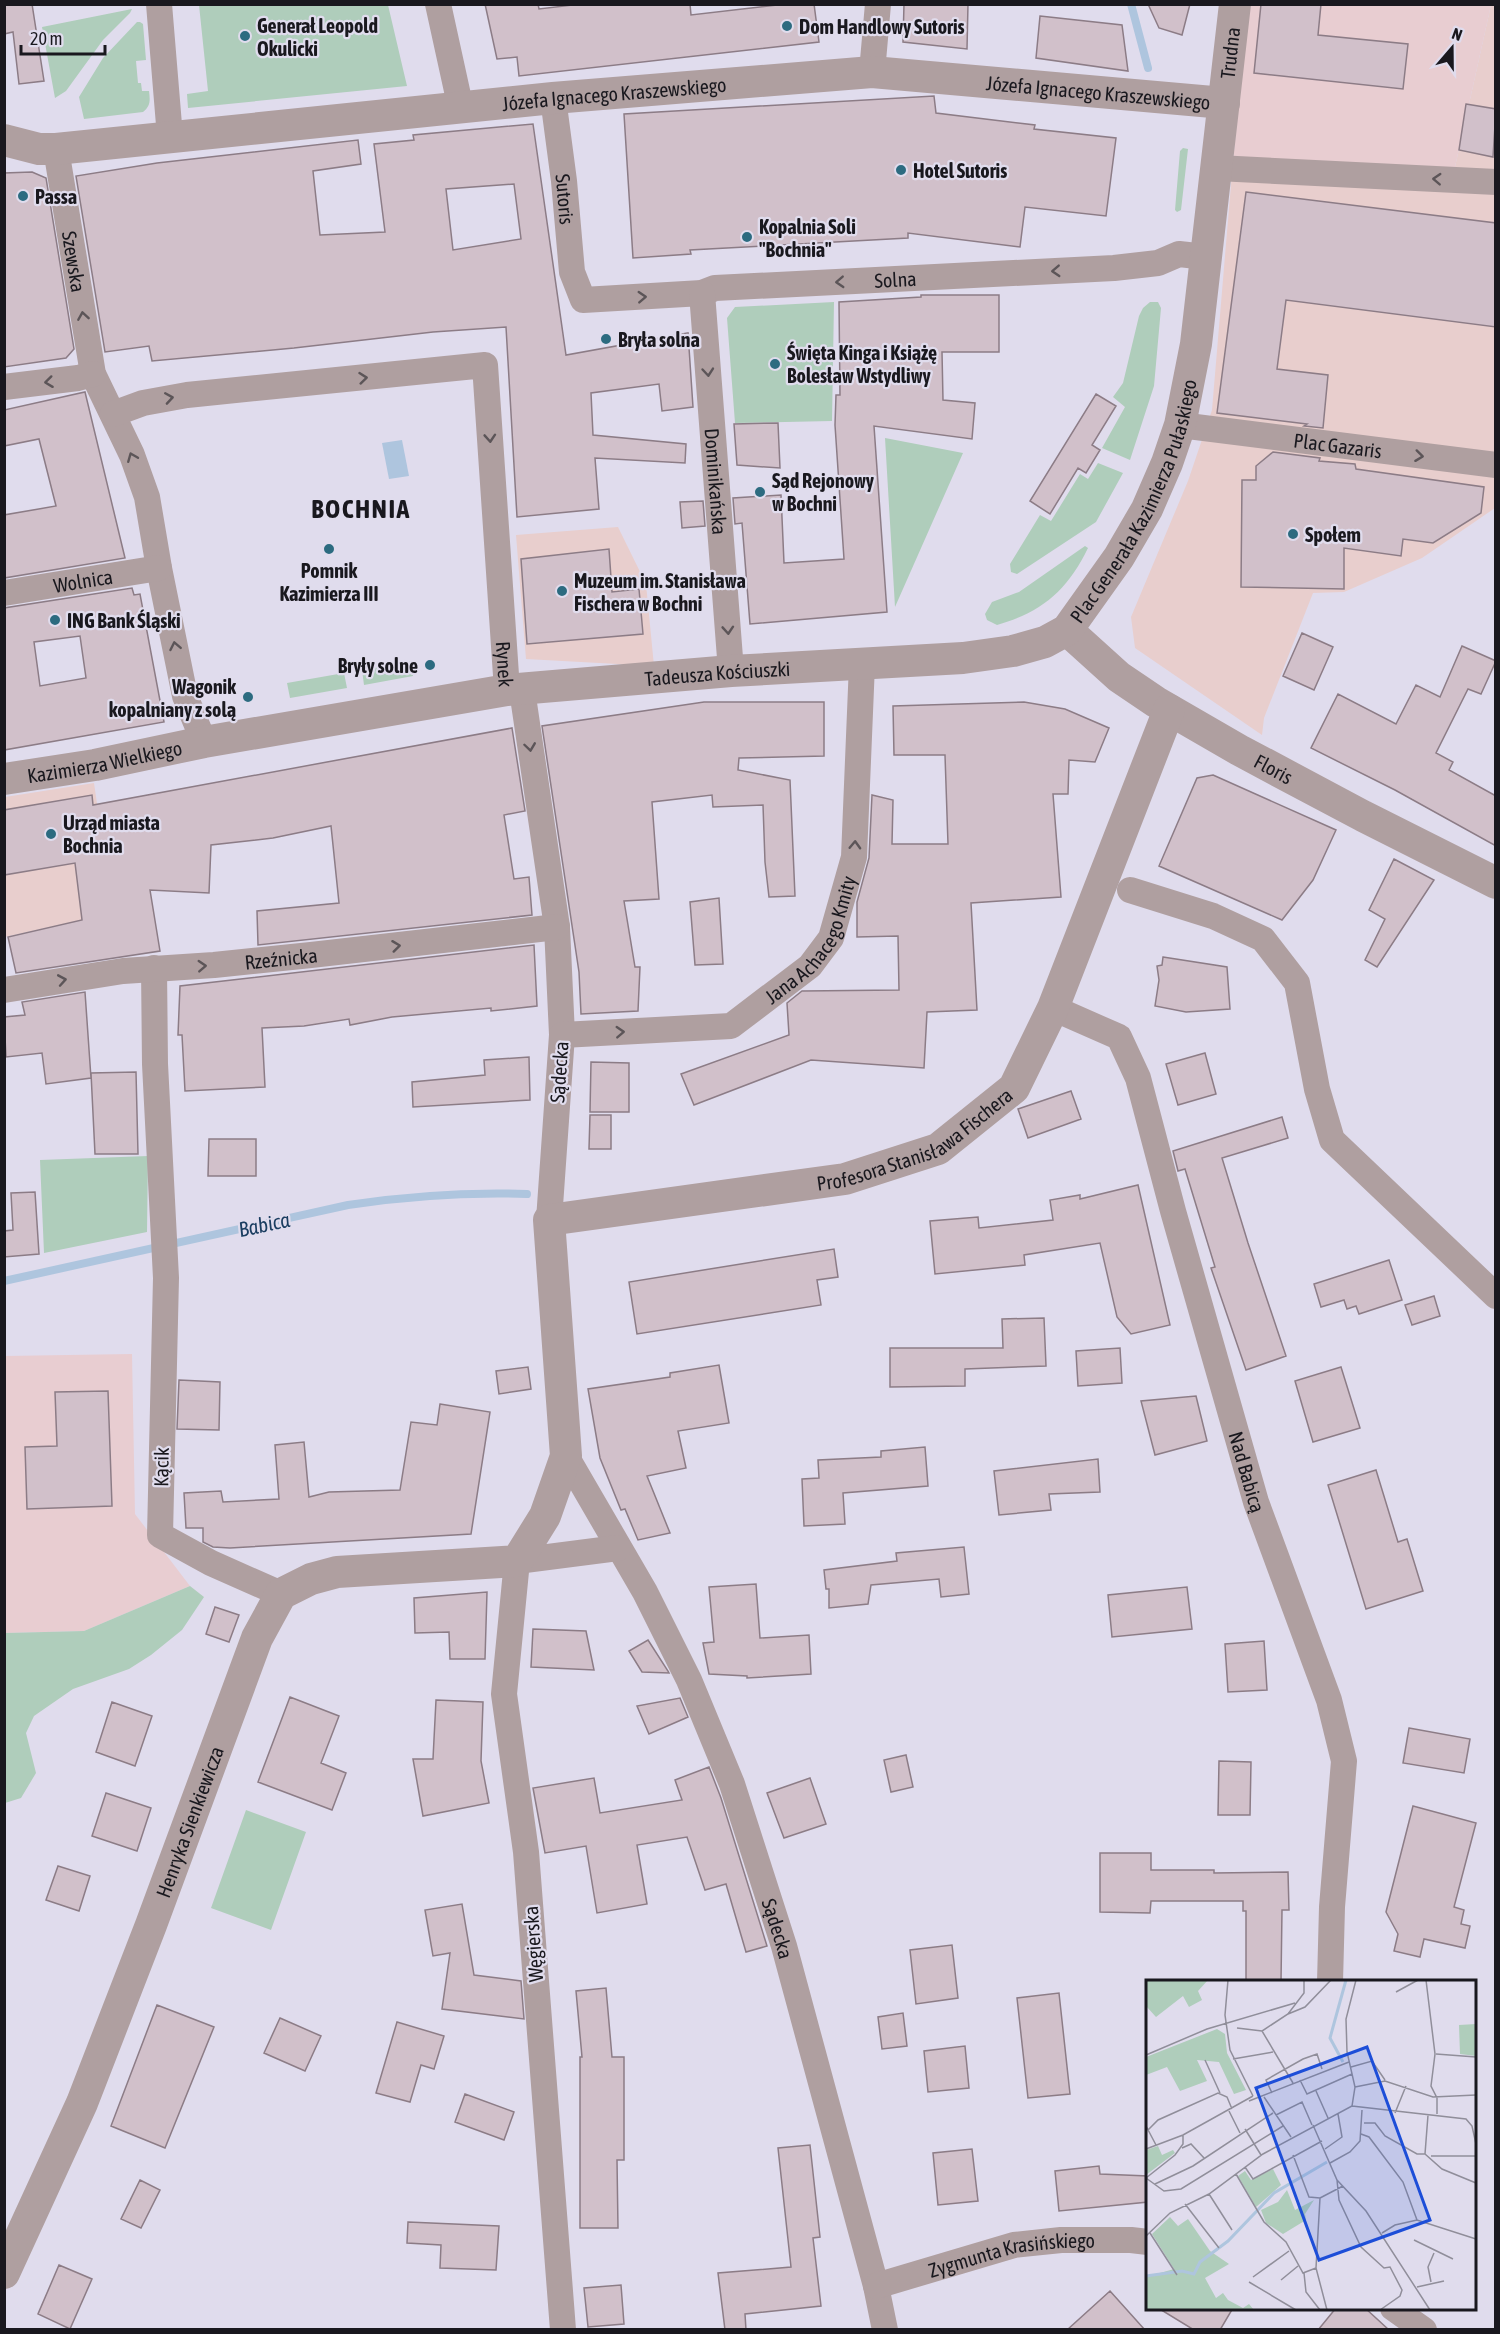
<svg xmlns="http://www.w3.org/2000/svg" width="1500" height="2334" font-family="'Asap Condensed',sans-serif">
	<rect width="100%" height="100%" fill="#e0dced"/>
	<path fill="#e8cecd" d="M1491,5H1495V508L1422,558L1344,592L1313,593L1264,718L1262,735L1135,648L1131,617L1188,481L1212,410L1232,173L1451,185Z
		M618,527L646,584L654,666L526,659L516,535Z
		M94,783L113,913L5,937V797Z"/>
	<path fill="#e8cdd1" d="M1248,5H1491L1451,185L1232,173Z
		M132,1354L135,1514L190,1586L84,1631L5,1633L4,1356Z"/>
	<path fill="#afcdbb" d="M199,5H388L407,86L188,108L187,94L208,91Z
		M132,9L130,13L103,40L66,91L55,98L42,27Z
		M137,22H140L143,24L146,60L136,61L138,83H141L142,91H149C150,100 151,106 143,112L84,119L79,97L103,58Z
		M1183,148L1188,149L1181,210L1177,212L1175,210L1180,151Z
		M834,302L832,421L735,423L727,318L735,307Z
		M1150,302H1158L1161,308L1154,386L1130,460L1102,448L1125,407L1113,397L1123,383L1139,316L1143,308Z
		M885,438L963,453L895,607Z
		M1098,463L1123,473L1096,522L1017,574L1011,572L1010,564L1040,515L1051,521L1080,474L1088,479Z
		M1085,546L1088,548C1067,591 1042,612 997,625L987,620L985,614L992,602L1019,592Z
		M410,661L413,676L364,685L362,670Z
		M344,673L347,688L290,698L287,683Z
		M148,1156L147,1232L44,1253L40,1160Z
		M190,1586L204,1597L182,1630L151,1655L129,1669L73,1689L34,1716L26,1733L36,1773L21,1798L5,1803V1633L84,1631Z
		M246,1810L306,1832L271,1930L211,1908Z"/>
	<path fill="#aec5de" d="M402,440L409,476L389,479L382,443Z"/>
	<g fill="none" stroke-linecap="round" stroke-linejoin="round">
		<path stroke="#aec5de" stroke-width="8" d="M1131,4L1148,68
			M4,1281L348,1205C408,1196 466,1192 527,1194"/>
	</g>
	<path fill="#d1c0ca" stroke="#8c7c86" stroke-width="1.5" fill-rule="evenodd" d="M4,4H32L44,81L19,84L13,32L4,34Z
		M485,4H538L539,9L581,4H690L691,15L786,4H814L819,42L519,76L517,57L497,59Z
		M904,4H968L967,49L903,42Z
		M1148,4H1190L1182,35L1159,28Z
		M1261,4H1321L1318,35L1408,44L1403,89L1254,73Z
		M1040,16L1122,25L1128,71L1036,58Z
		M934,96L936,113L1035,125L1034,129L1116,138L1106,216L1025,207L1020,247L908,233V238L690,250L691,254L633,258L624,114Z
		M1466,104L1496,109L1493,157L1459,150Z
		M533,124L566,355L688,333L693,407L662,411L659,384L591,393L593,435L686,444L685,463L595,458L599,509L517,517L506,327L433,332L294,348L152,361L149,346L105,352L76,176L157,163L358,140L361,164L313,171L320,235L385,232L374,144L414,140L413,135ZM514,184L521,239L453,250L446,189Z
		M32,172L46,178L74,349L66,358L4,367V173Z
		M1246,192L1496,223V327L1286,300L1277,369L1328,375L1323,428L1304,426L1307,424L1217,413Z
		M921,295H999V352H942L943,400L975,403L972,439L874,426L887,612L750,624L742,523L735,524L733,498L781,495L784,563L844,559L835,425L836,395H840L839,302L921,297Z
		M85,392L125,558L4,578V515L56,506L39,439L4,446V410Z
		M1096,394L1116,406L1092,445L1100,450L1086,473L1078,468L1050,514L1030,501Z
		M778,423L780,468L737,465L734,424Z
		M1273,452L1320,458L1319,461L1355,464L1356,469L1484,487L1481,513L1433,543L1403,539L1401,556L1344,548V589L1241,587L1242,480H1256V466Z
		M703,501L705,526L682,528L680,502Z
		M609,549L612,592L639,589L643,634L527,644L521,559Z
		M132,588L134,595L140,594L164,722L4,750V608ZM80,636L86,678L40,686L34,642Z
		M1302,633L1333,647L1314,690L1283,676Z
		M1462,646L1496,661L1481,694L1468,689L1436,753L1453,762L1449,770L1496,796V846L1395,790L1311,748L1338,694L1396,724L1416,685L1440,697Z
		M704,702H824V756L739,758L738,770L790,780L795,896L769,897L765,862L763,805L713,807L712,795L652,802L659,899L624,901L635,967H640L638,1011L581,1014L579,972L542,726Z
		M1024,702L1065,709L1109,728L1095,762L1069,760L1068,794H1053L1061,897L971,903L977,1010L927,1012L924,1068L811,1060L694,1105L681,1074L789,1035L787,1003L802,991L899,990L898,936L857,937V902L869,858L872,795L893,800L892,844H948L945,755H894L893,706Z
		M512,728L525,811L504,815L514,879L529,877L532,915L258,945L257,911L339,903L331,826L273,838L211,845L209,893L150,890L160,951L16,973L8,937L82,920L75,863L4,875V810L92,795L93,805Z
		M1213,775L1336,830L1313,880L1282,920L1159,866L1197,778Z
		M1394,859L1434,880L1377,967L1365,960L1385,919L1369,910Z
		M719,898L723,964L695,965L690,902Z
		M534,945L537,1006L491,1011V1008L392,1017L350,1025L349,1019L304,1026L262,1028L265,1087L185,1091L182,1035H178L180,986Z
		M1163,957L1227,967L1230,1009L1186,1012L1155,1006L1159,980L1157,966L1162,965Z
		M85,992L91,1078L46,1084L42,1053L6,1057L4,1017L25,1015L22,1002Z
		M1205,1053L1216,1094L1178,1105L1166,1064Z
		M529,1057L530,1100L413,1107L412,1082L485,1075L484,1060Z
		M591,1062L629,1063V1112H590Z
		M136,1072L138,1154H95L91,1073Z
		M1071,1091L1081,1119L1028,1138L1018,1109Z
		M590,1115H611V1149H589Z
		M1282,1117L1288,1138L1222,1158L1248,1243L1286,1356L1246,1370L1211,1268L1215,1267L1185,1169L1178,1171L1173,1151Z
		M209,1139H256V1176H208Z
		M1138,1185L1170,1325L1131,1334L1117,1317L1100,1243L1024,1255L1025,1265L935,1274L930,1221L978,1217L979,1228L1053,1220L1050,1200L1080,1195V1199Z
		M35,1192L39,1254L4,1257V1231L13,1230L11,1193Z
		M834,1249L838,1277L817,1280L821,1305L637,1334L629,1282Z
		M1389,1260L1402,1300L1359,1314L1356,1306L1347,1309L1344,1300L1321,1307L1314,1284Z
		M1434,1296L1440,1316L1412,1325L1405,1305Z
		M1044,1318L1046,1366L965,1369V1386L890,1387V1348H1003L1002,1319Z
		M1120,1348L1122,1383L1078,1386L1076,1351Z
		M719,1365L729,1423L678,1431L686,1468L647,1476L670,1533L638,1540L625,1509L621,1510L600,1458L588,1389L670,1377V1373Z
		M528,1367L531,1389L499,1394L496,1371Z
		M1341,1367L1360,1428L1313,1442L1295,1381Z
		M179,1380L220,1382L219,1430L177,1429Z
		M108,1391L112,1506L27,1509L25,1447L57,1446L55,1392Z
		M1196,1396L1207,1441L1155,1455L1141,1401Z
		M440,1404L490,1412L471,1534L230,1548L213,1547L203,1542V1528H186L184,1493L221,1491L223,1502L279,1499L275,1445L304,1442L309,1497L329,1492L400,1490L411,1422L437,1425Z
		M925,1447L928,1486L843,1493L845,1524L804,1526L802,1479L819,1478L818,1460L881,1457V1451Z
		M1098,1459L1100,1492L1049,1494L1051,1510L999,1515L994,1471Z
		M1376,1470L1398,1542L1407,1539L1423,1591L1366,1609L1328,1485Z
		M964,1547L969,1594L941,1597L939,1579L871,1585L868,1604L829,1608V1589H826L824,1570L897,1561L896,1553Z
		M756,1584L760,1638L809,1635L811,1674L747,1678V1676L709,1674L703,1643L714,1642L709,1587Z
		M1187,1587L1192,1629L1112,1637L1108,1595Z
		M487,1592L485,1659H450L449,1632L415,1633L414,1598Z
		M215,1607L239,1615L229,1642L206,1634Z
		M533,1629L586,1631L594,1670L531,1667Z
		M648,1640L668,1671L669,1673L642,1672L629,1651Z
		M1264,1641L1267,1690L1228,1692L1225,1644Z
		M290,1697L339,1716L321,1763L346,1773L332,1810L258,1782Z
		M680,1698L688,1717L649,1734L637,1706Z
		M436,1700L483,1702L481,1761L489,1803L423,1816L413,1759H433Z
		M112,1702L152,1716L135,1766L96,1752Z
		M1409,1728L1470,1739L1464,1773L1403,1763Z
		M906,1755L913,1787L891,1792L884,1760Z
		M1219,1761L1251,1762L1250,1815H1218Z
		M709,1767L721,1798L767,1946L746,1952L726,1884L705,1890L687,1837L637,1845L647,1904L597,1913L586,1846L545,1853L533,1788L594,1778L600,1813L682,1800L675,1780Z
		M810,1778L826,1824L784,1838L767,1793Z
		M106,1793L151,1808L137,1851L92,1836Z
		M1413,1806L1476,1823L1454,1907L1464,1910L1461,1924L1470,1926L1465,1948L1424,1939L1420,1957L1394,1951L1398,1934L1386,1912Z
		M1100,1853H1151V1870H1214V1873L1288,1872L1289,1910H1282L1281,1982H1246V1911H1243V1901H1151L1150,1913L1100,1912Z
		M58,1866L90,1876L79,1911L46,1900Z
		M462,1904L474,1975L521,1981L524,2019L442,2009L450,1953L433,1956L425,1910Z
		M952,1945L958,1998L916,2004L910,1950Z
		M606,1988L612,2057H624V2160H617L618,2228H580V2057H582L576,1991Z
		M1059,1993L1070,2094L1028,2098L1017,1998Z
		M157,2005L214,2027L165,2148L111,2126Z
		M903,2013L907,2046L882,2049L878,2017Z
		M280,2018L321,2036L305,2071L264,2053Z
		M397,2022L444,2036L434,2069L421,2065L410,2102L376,2093Z
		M965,2046L969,2088L928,2092L924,2051Z
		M465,2094L514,2112L504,2140L455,2122Z
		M810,2145L820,2237L813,2238L821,2306L745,2314L746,2330H725L718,2273L791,2267L778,2148Z
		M972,2149L978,2201L938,2205L933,2153Z
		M1099,2166L1100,2174L1148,2176V2202L1059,2211L1055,2171Z
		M140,2180L160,2190L141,2228L121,2219Z
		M408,2222L499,2226L496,2270L440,2268L441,2245L407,2243Z
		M59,2265L92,2279L70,2329L38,2314Z
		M621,2285L624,2324L588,2327L584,2288Z
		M1110,2291L1145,2330H1067Z
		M1158,2308H1233L1220,2330H1194Z
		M1336,2308H1365L1389,2330H1318Z"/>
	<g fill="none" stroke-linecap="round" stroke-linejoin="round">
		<g stroke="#af9fa0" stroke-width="26">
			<path d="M159,4L170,137"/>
			<path d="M438,4L461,109"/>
			<path d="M872,72L878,4"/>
			<path id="s1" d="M553,98L564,181L572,272L583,300L702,293L715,288L1114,268L1158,263L1179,254L1206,257"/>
			<path id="s2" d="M56,149L93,374L132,455L147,497L159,568L185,696L204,742"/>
			<path d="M1217,168L1496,182"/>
			<path id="s3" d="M702,293L731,671"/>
			<path d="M4,387L78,378L93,374"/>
			<path id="s4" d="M113,414L143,403L187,395L485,365L507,690"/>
			<path id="s5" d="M1180,425L1496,465"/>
			<path id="s6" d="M4,593L159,568"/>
			<path d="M522,690L557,927L562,1035L549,1220"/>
			<path d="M1130,890L1213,916L1263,939L1297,983L1317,1089L1332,1140L1496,1296"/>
			<path d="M154,968L155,1064L166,1278L160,1535L211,1563L281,1594"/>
			<path id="s7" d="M4,990L123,971L214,965L311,955L557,927"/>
			<path id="s8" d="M1053,1008L1119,1037L1138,1078L1173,1211L1256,1502L1329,1700L1344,1761L1332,1907L1330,1982"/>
			<path id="s9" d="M562,1035L731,1026L810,966L831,938L854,857L862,664"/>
			<path id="s10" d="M566,1456L645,1592L689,1680L732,1784L784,1946L876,2286L885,2330"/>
			<path id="s11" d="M876,2286L1014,2245L1061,2240H1131L1148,2242"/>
			<path d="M1393,2308L1424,2330"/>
			<path d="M563,2330L526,1852L504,1694L517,1561L618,1548"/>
		</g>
		<g stroke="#af9fa0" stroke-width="32">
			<path id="s12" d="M4,140L39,149H56L553,98L872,72L1224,103"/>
			<path id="s13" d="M1067,630L1119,677L1156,702L1239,750L1363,816L1496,883"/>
			<path id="s14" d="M4,779L95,765L204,742L507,690L731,671L963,658L1013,651L1045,642L1067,630L1119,557L1147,509L1167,463L1180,425L1196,344L1235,4"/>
			<path id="s15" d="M4,2273L82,2103L151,1925L257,1638L281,1594L311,1579L337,1572L517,1561L545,1516L566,1456L549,1220L845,1179L938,1149L1014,1088L1053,1008L1169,710"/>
		</g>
	</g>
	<defs><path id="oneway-chevron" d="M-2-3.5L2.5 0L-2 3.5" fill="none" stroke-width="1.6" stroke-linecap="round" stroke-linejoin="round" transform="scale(1.5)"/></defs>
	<g stroke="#5c5558">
		<use href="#oneway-chevron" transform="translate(1437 179) rotate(-177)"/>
		<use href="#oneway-chevron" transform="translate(1056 271) rotate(177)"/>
		<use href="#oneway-chevron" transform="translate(840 282) rotate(177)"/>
		<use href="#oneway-chevron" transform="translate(642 297) rotate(-3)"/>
		<use href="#oneway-chevron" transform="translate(83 316) rotate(-99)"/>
		<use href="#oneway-chevron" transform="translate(708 372) rotate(85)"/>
		<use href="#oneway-chevron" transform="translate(363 378) rotate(-6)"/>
		<use href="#oneway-chevron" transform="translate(49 382) rotate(173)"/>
		<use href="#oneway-chevron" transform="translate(169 398) rotate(-9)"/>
		<use href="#oneway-chevron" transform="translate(490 438) rotate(86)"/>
		<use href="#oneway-chevron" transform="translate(1419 456) rotate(7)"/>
		<use href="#oneway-chevron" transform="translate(132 457) rotate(-112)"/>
		<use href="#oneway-chevron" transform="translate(728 630) rotate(86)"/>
		<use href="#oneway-chevron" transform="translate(175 646) rotate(-101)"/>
		<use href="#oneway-chevron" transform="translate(530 747) rotate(82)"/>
		<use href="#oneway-chevron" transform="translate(855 845) rotate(-88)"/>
		<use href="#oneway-chevron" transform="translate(396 946) rotate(-7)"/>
		<use href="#oneway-chevron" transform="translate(202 966) rotate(-3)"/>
		<use href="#oneway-chevron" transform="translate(62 980) rotate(-10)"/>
		<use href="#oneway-chevron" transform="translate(620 1032) rotate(-3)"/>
	</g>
	<g fill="#2c6b80" stroke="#e0dced" stroke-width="2">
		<circle cx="787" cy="26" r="6"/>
		<circle cx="245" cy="36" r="6"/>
		<circle cx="901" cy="170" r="6"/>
		<circle cx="23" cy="196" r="6"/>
		<circle cx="747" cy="237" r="6"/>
		<circle cx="606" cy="339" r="6"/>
		<circle cx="775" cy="364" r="6"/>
		<circle cx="760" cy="492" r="6"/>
		<circle cx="1293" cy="534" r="6"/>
		<circle cx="329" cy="549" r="6"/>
		<circle cx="562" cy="591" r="6"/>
		<circle cx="55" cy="620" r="6"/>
		<circle cx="430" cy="665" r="6"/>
		<circle cx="248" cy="697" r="6"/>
		<circle cx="51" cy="834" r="6"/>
	</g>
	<g text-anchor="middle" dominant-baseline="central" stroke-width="4.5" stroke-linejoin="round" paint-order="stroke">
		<g font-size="20" font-weight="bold" fill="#19181e" stroke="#e0dced" text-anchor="start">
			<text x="257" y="25">Generał Leopold<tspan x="257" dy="23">Okulicki</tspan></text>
			<text x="799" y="26">Dom Handlowy Sutoris</text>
			<text x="913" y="170">Hotel Sutoris</text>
			<text x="35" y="196">Passa</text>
			<text x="759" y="226">Kopalnia Soli<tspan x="759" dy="23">"Bochnia"</tspan></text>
			<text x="618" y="339">Bryła solna</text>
			<text x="787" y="352">Święta Kinga i Książę<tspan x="787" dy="23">Bolesław Wstydliwy</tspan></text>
			<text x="772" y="480">Sąd Rejonowy<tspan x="772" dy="23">w Bochni</tspan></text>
			<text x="1305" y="534">Społem</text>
			<text x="329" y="570" text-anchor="middle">Pomnik<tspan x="329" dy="23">Kazimierza III</tspan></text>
			<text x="574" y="580">Muzeum im. Stanisława<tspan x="574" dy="23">Fischera w Bochni</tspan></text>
			<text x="67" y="620">ING Bank Śląski</text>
			<text x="418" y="665" text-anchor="end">Bryły solne</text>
			<text x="236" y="686" text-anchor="end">Wagonik<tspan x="236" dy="23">kopalniany z solą</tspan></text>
			<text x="63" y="822">Urząd miasta<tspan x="63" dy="23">Bochnia</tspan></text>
		</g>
		<g font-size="20" fill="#19181e" stroke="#e0dced">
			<text stroke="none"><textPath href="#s14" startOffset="1688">Trudna</textPath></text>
			<text stroke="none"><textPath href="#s12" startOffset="1100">Józefa Ignacego Kraszewskiego</textPath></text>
			<text stroke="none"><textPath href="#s12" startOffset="614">Józefa Ignacego Kraszewskiego</textPath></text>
			<text stroke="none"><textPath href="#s1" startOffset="102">Sutoris</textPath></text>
			<text stroke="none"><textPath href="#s2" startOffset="114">Szewska</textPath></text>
			<text stroke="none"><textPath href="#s1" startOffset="519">Solna</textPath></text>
			<text stroke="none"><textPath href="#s5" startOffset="159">Plac Gazaris</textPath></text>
			<text stroke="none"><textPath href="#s3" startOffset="189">Dominikańska</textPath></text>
			<text stroke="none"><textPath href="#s14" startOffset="1224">Plac Generała Kazimierza Pułaskiego</textPath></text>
			<text stroke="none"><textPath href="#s6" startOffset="80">Wolnica</textPath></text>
			<text stroke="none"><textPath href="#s4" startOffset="676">Rynek</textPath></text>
			<text stroke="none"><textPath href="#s14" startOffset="722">Tadeusza Kościuszki</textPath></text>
			<text stroke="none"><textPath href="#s14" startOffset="102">Kazimierza Wielkiego</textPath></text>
			<text stroke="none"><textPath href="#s13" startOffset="250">Floris</textPath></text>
			<text stroke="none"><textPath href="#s9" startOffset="291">Jana Achacego Kmity</textPath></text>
			<text stroke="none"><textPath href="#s7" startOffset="279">Rzeźnicka</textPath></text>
			<text transform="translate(559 1072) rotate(-86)">Sądecka</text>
			<text stroke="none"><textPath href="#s15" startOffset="1707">Profesora Stanisława Fischera</textPath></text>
			<text transform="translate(161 1467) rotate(-89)">Kącik</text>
			<text stroke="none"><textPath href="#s8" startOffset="526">Nad Babicą</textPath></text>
			<text stroke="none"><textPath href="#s15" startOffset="488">Henryka Sienkiewicza</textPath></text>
			<text stroke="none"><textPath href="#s10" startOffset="520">Sądecka</textPath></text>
			<text transform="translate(533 1944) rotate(-94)">Węgierska</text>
			<text stroke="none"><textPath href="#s11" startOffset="140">Zygmunta Krasińskiego</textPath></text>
		</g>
		<g font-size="21" font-style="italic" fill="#1a3d60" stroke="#e0dced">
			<text transform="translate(264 1224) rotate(-12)">Babica</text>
		</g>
		<g font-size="26" font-weight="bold" letter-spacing="1.5" fill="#19181e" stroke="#e0dced">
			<text x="361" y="509">BOCHNIA</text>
		</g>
	</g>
	<g transform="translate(1146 1980)">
		<rect width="330" height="330" fill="#e0dced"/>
		<path d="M0,0H62L52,11L56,20L43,27L37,16L10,37L0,26ZM330,44V76L314,74L313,45ZM71,49L79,54L81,73L100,110L88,114L73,82L51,80L61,101L34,111L21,87L0,95V77ZM12,166L16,175L27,170L29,173L0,195V170ZM127,189L135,205L110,227L92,196L99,191L105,200ZM141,210L149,230L168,220L159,234L160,240L137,254L120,243L115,230L132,222ZM24,237L32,246L42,239L64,271L83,284L59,298L70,318L77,313L82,320L97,328L103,324L108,330H0V297L28,289L6,254Z" fill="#afcdbb"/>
		<path fill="none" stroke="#aec5de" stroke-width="3" d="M197,82L184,58L200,0M0,296L36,291L48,294L54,282L82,261L128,213L181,182"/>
		<path fill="none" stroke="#908e9a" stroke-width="1.5" d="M82,0L79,35L84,70L107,116M280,0L289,74L285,106L291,118V134M250,12L272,0M142,34L159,27L185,0M91,48L116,51M290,74L330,77M0,75L61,49L149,23M87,79L127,72M59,80L74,113M205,87L226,81L239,100M154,100L161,114L206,94M147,103L116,51L142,34L158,13V0M209,107L239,101L287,117L330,115M170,111L182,138M126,113L120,100L157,79L171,74L176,89M118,117L145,157M103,121L203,82M206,126L320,139L326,146L330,164M83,131L94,153M249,133L260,106M130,135L156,122L166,145M282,135L279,174L296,189L330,203M218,143H229L239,156L271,174H279M167,145L191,200L220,231L284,330M0,146L10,165M99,149L115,175M2,150L12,140L72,113L81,117L86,129M215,154L223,157L257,202L271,240M36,168L45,164L58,178M0,169L37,155L107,116M179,169L196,157L192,134M147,175L163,217L174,218M285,176H330M184,183L204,172L214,161L216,130M99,187L107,199L176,161M90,194L118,242L140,262L157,293L170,288M0,198L18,211L35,209L137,146M0,198L29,175L37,164V155M191,200L193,220L215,267L238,288L244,287L256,310L254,316L234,330M9,204L47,186L127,133M63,214L86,250M174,218L170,288L181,330M174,218L197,206M39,224L73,268M4,253L31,295M236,253L249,245L271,240L330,259M0,256L24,233L63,214L117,174L206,126L209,107L201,72L200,39L210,0M268,260L307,279M158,293L160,312L174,330M107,297L143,271M135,300L152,286M103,302L150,330M285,302L282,287L288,273M271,307L298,301"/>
		<path fill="#1d4ed8" fill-opacity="0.15" stroke="#1d4ed8" stroke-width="3" d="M221,67L284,240L173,280L110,108Z"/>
		<rect width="330" height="330" fill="none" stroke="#19181e" stroke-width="3"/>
	</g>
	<rect width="1500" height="2334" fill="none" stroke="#19181e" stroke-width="12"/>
	<g transform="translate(1452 48) rotate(20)" stroke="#e0dced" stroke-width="4.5" paint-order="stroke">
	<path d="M0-4.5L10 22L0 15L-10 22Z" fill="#19181e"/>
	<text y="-9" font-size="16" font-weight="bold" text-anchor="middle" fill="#19181e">N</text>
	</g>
	<path d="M21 45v9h84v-9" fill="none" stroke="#19181e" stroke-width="3"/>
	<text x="30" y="45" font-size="18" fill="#19181e" stroke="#e0dced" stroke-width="4.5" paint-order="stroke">20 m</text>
</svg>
